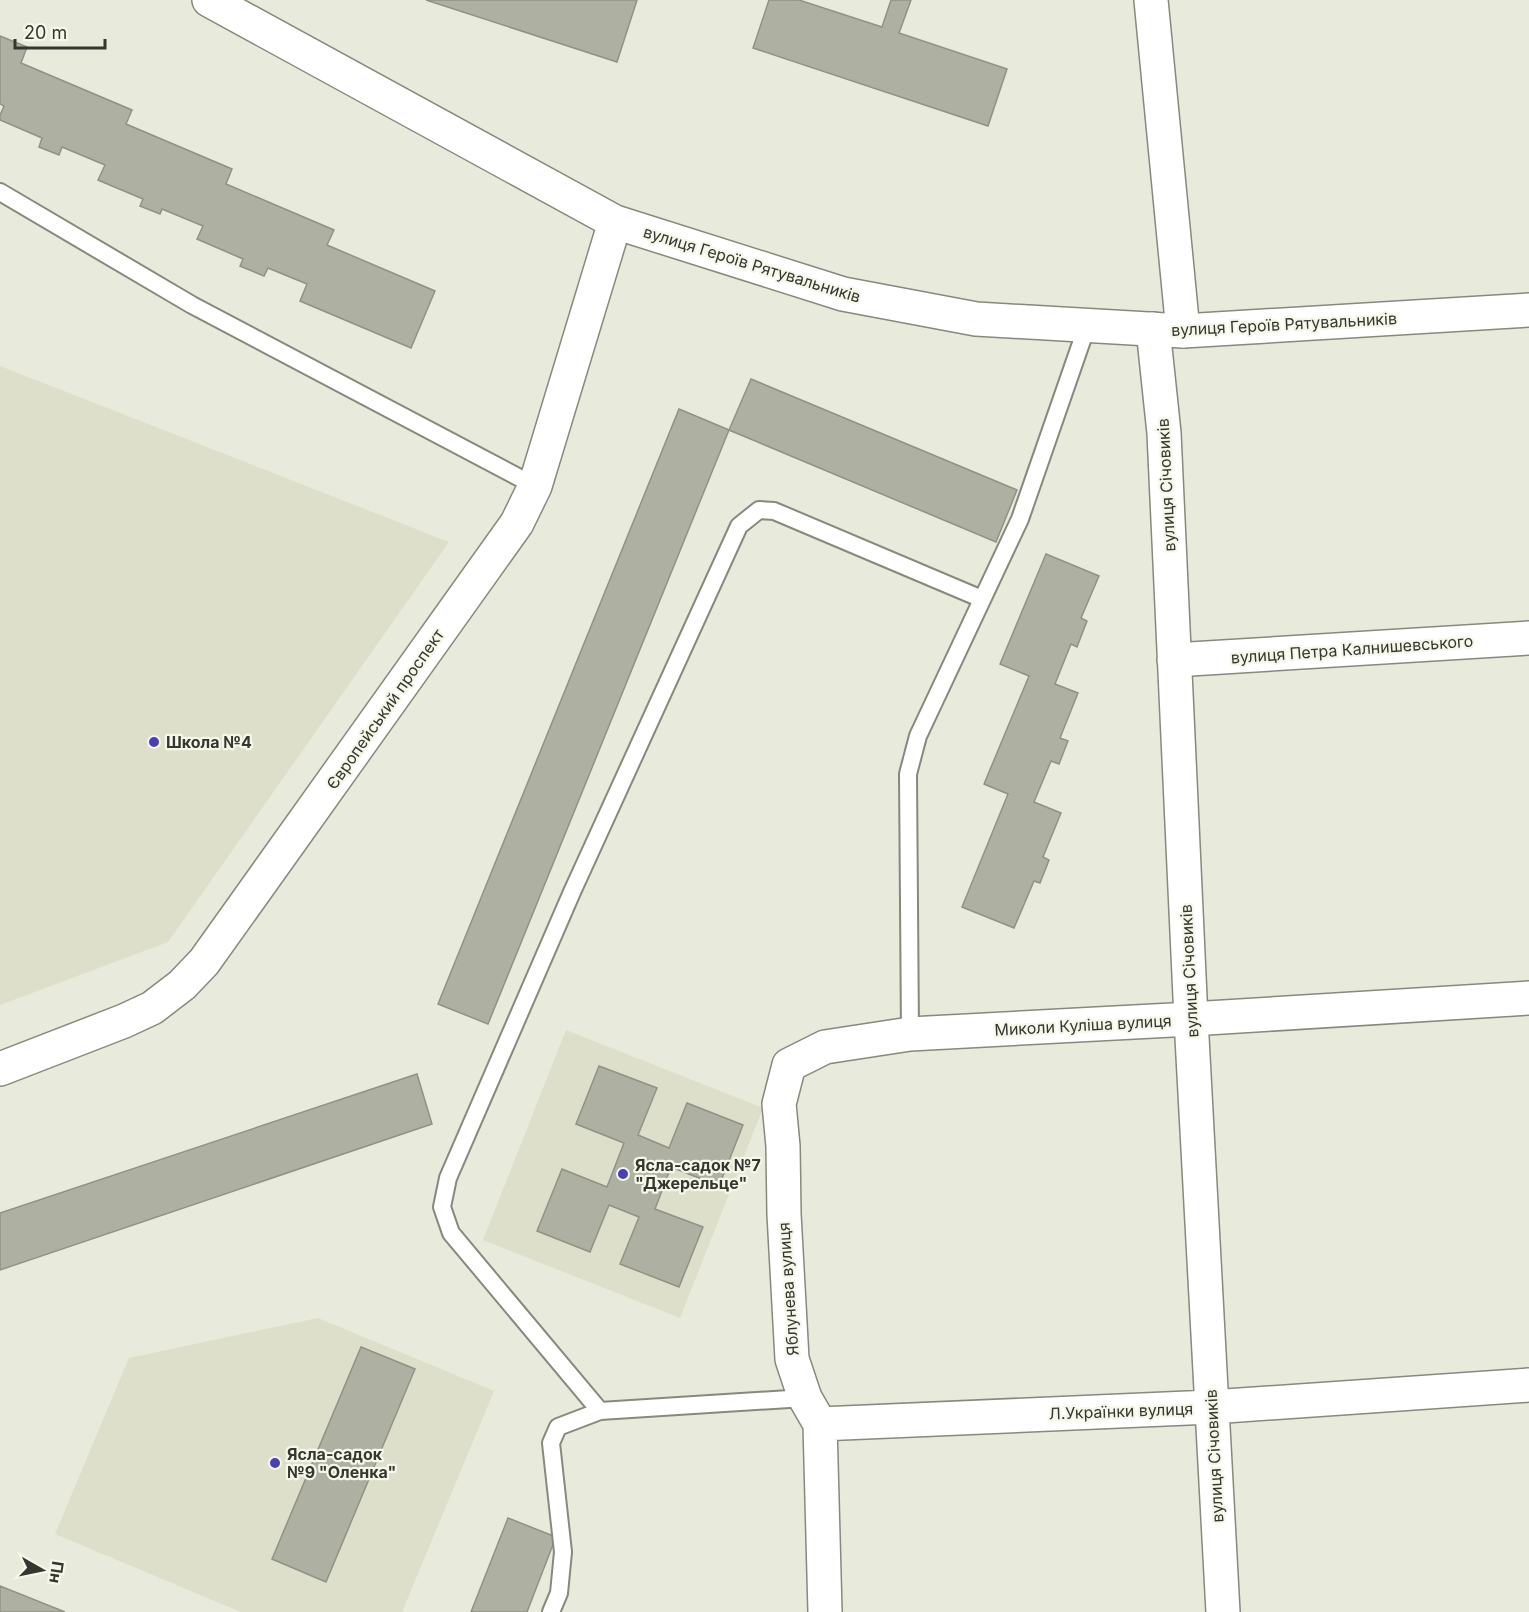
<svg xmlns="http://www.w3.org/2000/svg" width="1529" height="1612" font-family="Inter,sans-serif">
	<rect width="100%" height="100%" fill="#e8eadb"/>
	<path fill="#dddfca" d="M0,366L449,542L168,942L0,1005Z
		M566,1030L763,1108L680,1318L483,1240Z
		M318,1318L494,1391L402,1612H241L55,1534L129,1358Z"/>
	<path fill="#aeb0a2" stroke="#909285" stroke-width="1.5" d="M426,0H637L617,62Z
		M769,0H799L882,27L891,0H911L899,33L1007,69L988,126L753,48Z
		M0,36L27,47L21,63L132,110L126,124L232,169L226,184L334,230L327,245L435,291L411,348L300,301L307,284L268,268L264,276L240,266L243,259L197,239L203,226L162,209L160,214L140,206L143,199L98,180L105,165L62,147L59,155L39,147L42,138L0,120V115L4,106L0,104Z
		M751,379L1017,490L996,542L729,430Z
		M679,409L729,430L488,1024L438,1004Z
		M1046,554L1099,576L1081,618L1087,621L1077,647L1071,644L1055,684L1078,693L1060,738L1068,741L1059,764L1051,761L1034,802L1061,813L1043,857L1049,860L1040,883L1034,881L1014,928L962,907L1008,794L984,784L1029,676L1000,664Z
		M599,1066L657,1088L638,1135L669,1148L687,1103L743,1125L719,1186L671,1167L655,1209L703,1227L679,1287L620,1264L639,1217L609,1205L590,1252L537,1231L562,1169L607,1187L624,1143L576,1124Z
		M417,1074L432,1124L0,1270V1213Z
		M361,1347L415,1369L326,1582L272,1559Z
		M508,1518L556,1537L527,1612H471Z
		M0,1586L65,1612H0Z"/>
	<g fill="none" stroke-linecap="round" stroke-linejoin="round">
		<defs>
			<path id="lane" d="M0,192L192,305L535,486
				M910,1034L908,774L918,736L1020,519L1087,326
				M600,1411L451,1233L442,1207L448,1178L572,892L739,526L759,510L774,511L982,599
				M551,1612L559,1593L563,1552L551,1443L558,1427L600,1411L805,1398"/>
			<path id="street" d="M1151,0L1183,331
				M1153,329L1164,433L1191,1019L1223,1612
				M1174,660L1529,638
				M820,1424L1211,1407L1529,1385
				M825,1612L820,1424L805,1398L792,1359L784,1214L783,1146L779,1104L789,1065L825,1047L910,1034L1191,1019L1529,998"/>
			<path id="secondary" d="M209,0L615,222L843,294L976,319L1183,331L1529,310
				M0,1069L124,1021L152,1008L182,985L204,962L517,523L535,486L615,222"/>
		</defs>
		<use href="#lane" stroke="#87897c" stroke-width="20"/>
		<use href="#street" stroke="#87897c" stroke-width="36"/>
		<use href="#secondary" stroke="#87897c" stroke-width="36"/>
		<use href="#lane" stroke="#fff" stroke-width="16"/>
		<use href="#street" stroke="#fff" stroke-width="33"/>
		<use href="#secondary" stroke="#fff" stroke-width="33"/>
	</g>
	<g fill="#4a40b6" stroke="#f5f7e9" stroke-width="2">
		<circle cx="154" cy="742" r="6"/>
		<circle cx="623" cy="1174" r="6"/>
		<circle cx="275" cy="1463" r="6"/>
	</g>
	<g text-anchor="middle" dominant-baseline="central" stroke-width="4.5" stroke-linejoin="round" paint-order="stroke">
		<g font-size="16" fill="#353630" stroke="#f5f7e9">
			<text transform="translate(752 264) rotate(17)">вулиця Героїв Рятувальників</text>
			<text transform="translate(1284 324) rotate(-3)">вулиця Героїв Рятувальників</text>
			<text transform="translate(1166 485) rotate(-93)">вулиця Січовиків</text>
			<text transform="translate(1352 649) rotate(-4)">вулиця Петра Калнишевського</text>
			<text transform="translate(385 709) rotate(-55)">Європейський проспект</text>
			<text transform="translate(1189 971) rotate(-93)">вулиця Січовиків</text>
			<text transform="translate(1083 1025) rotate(-3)">Миколи Куліша вулиця</text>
			<text transform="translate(788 1289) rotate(-94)">Яблунева вулиця</text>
			<text transform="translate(1121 1411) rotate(-2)">Л.Українки вулиця</text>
			<text transform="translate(1214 1456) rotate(-93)">вулиця Січовиків</text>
		</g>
		<g font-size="16" font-weight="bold" fill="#353630" stroke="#f5f7e9" text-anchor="start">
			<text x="166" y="742">Школа №4</text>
			<text x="635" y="1165">Ясла-садок №7<tspan x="635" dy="18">"Джерельце"</tspan></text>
			<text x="287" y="1454">Ясла-садок<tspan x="287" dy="18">№9 "Оленка"</tspan></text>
		</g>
	</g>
	<g transform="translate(42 1570) rotate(99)" stroke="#f5f7e9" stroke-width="4.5" paint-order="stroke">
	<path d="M0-4.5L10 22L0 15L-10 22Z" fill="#353630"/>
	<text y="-9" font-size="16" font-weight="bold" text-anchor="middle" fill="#353630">Пн</text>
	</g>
	<path d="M15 39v9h90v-9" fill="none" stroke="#353630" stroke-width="3"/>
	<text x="24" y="39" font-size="18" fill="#353630" stroke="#f5f7e9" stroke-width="4.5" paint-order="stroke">20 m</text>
</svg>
